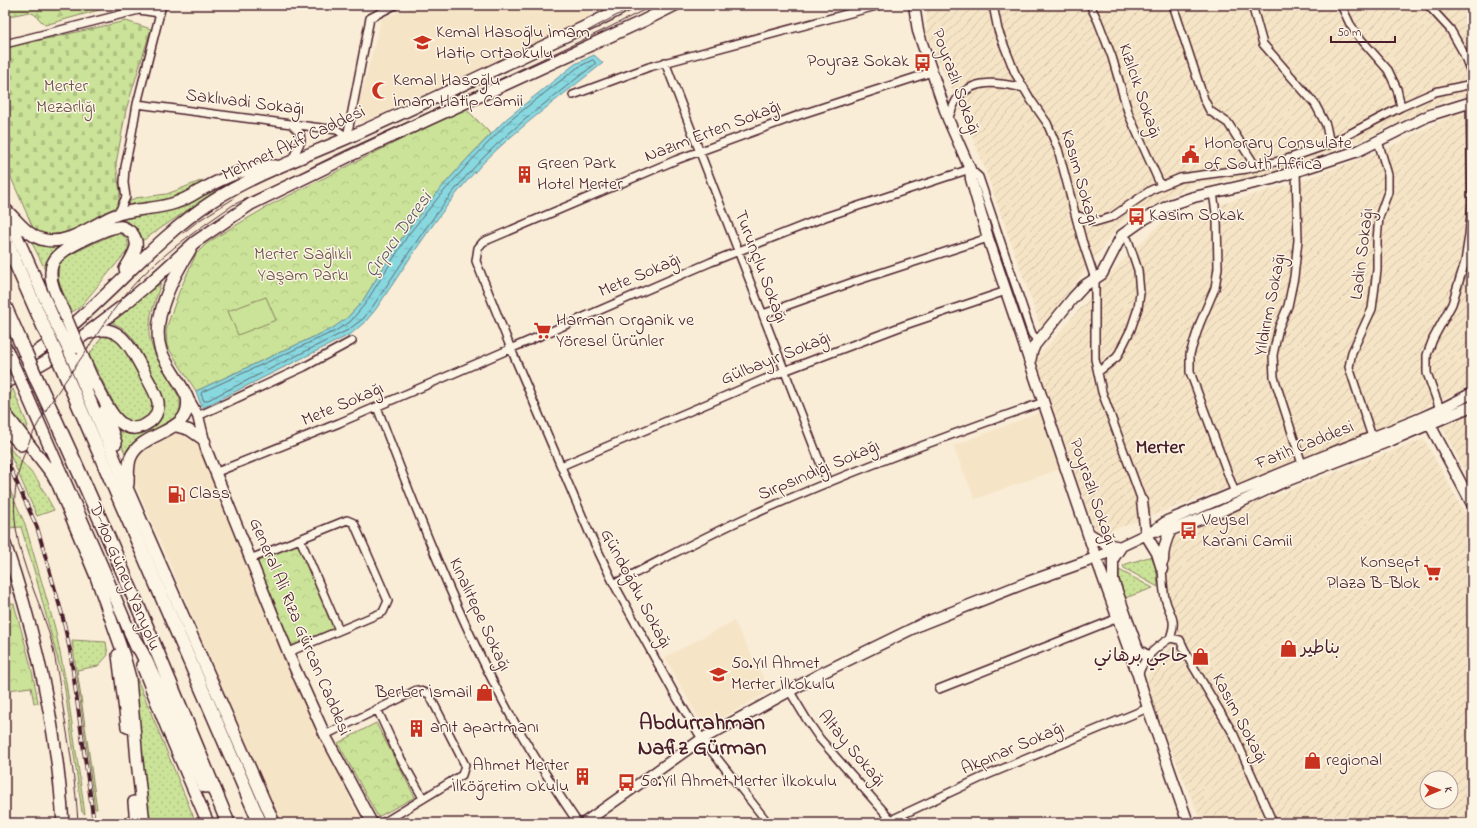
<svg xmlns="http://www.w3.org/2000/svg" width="1477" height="828" font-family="'Indie Flower','Playpen Sans Arabic',sans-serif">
	<defs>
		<pattern id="industrial-furrows" width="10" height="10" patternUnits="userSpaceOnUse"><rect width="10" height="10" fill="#f6e4c6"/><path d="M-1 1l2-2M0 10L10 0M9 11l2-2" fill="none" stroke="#d4c3aa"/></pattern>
		<pattern id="grass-dots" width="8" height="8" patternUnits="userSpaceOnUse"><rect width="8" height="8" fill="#cbe398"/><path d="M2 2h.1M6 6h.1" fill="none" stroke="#b0c283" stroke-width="1.8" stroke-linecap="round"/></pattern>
		<pattern id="forest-firs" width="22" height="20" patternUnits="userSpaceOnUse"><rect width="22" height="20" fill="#cbe398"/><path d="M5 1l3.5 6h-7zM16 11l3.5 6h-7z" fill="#b0c283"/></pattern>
		<pattern id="cemetery-stones" width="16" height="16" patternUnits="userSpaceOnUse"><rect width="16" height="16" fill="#cbe398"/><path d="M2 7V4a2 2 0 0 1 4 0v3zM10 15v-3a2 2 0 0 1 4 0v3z" fill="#b0c283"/></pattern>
		<pattern id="park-crowns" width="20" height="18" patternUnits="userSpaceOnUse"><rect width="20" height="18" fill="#cbe398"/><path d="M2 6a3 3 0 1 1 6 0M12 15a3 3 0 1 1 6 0" fill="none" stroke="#b0c283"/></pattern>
		<pattern id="water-ripples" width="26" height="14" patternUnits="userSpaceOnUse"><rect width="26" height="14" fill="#87d8df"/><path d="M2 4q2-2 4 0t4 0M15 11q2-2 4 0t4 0" fill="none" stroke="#76b9c0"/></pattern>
	</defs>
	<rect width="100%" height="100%" fill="#f9edd7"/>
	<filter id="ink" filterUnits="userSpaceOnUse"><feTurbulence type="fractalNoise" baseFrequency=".025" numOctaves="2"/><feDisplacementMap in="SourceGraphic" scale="8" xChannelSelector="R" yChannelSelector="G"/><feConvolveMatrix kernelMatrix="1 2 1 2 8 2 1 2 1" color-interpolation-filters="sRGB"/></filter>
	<g filter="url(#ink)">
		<path fill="#f6e4c6" d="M418,5H585L591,17L366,121L354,120L382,18Z
			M1043,411L1060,469L975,499L953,446Z
			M175,431L200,445L295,681L354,807L365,823H282L275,811L134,480L138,455Z
			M734,621L770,691L704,728L665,657Z
			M1258,809L1264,823H1208Z"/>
		<path fill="url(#industrial-furrows)" fill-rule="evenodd" d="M926,5H1472V96L1453,97L1355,143L1258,177L1196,183L1122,222L1041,328L980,155L927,35Z
			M1472,112V384L1466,389L1325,452L1102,534L1095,530L1036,359L1122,261L1163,221L1304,180L1388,148L1454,114Z
			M1472,415V485L1442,427Z
			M1424,439L1472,526V823H1264L1258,809L1208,823H1202L1158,719L1146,678L1177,635L1162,555L1173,534ZM1427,778H1451V802H1427Z"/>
		<path fill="url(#grass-dots)" stroke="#8a8162" d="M203,180C182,199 154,202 127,206L130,201L135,198L167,194Z
			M223,184V186L142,241C139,229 134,223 122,220L121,217Z
			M116,233C126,235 129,240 128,250L80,307L72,312L58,281L59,262L67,256Z
			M31,241L39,243L64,244L52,254L45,269Z
			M162,279L151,314L149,335L152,347L180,399V412L178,417L138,440L126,456L116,430L119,429C135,438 155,434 162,414C164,409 163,402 162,396L133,338L123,328L111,322L148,293Z
			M103,335C113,337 118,341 124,348C133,364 144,380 151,397C155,406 151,420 140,422C132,423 127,422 121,417L89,355Z
			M13,389L28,426L26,430C15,416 0,407 13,389Z
			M5,443L37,479L54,510L37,516Z
			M5,479L25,524L55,628L66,682L85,814L82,812L64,683L34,570L21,527L7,528L5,524Z
			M1152,556L1157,574L1158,587L1124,568L1123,565Z
			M1119,570L1153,588L1125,598L1119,578Z
			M72,640L106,642L108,655L98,666L77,670L97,809H95Z
			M131,664L196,823H149Z"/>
		<path fill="url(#forest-firs)" stroke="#8a8162" d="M5,5H117L45,25L34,14L29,12L5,17Z"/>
		<path fill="url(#cemetery-stones)" stroke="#8a8162" d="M126,21L151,29L126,110L116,164L120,193L118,206C102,214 71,234 55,235C47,236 41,233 34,230L5,164V48Z"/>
		<path fill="url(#park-crowns)" stroke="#8a8162" d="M466,109L491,134L466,160L434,196L405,233L362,302L347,318L333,328L196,391L167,346L166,329L179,292L196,254L206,244L223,233L272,204L404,138Z
			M299,543L334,628L291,646L255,561Z
			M5,601L14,604C23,637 33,669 38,703H34L31,687L8,690L5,681Z
			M376,723L415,797L378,817L338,743Z"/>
		<path fill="#cbe398" stroke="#8a8162" d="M266,297L276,320L238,335L228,311Z"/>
		<path fill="url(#water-ripples)" stroke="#6f8e97" d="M594,55L603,63C563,95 520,126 484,162C442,206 410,259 376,309L366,321L351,334L202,408L196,391L333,328L347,318L362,302L405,233L434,196L466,160L505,120L531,99L575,64Z"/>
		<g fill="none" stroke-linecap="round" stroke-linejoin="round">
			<path stroke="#626973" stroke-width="1" d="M593,60L595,62V64C556,95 516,124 481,160C439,204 407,256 373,306L364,318L348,330L206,401H204L201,394L202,392L335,331L350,322L365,304L408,235L437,199L469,163L507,123L533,102L577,68Z"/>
			<defs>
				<path id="street" d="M162,5L137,104L337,130L347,137L370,18L395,5
					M993,5L998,30L1015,73L1031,100L1047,123L1058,149L1082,240L1095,279V359L1102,392L1142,501
					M1090,5L1098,21L1112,57L1129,115L1161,186
					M1173,5L1204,99L1210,111L1228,123L1256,167
					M1252,5L1263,44L1315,104L1326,125L1330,144
					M1341,5L1350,24L1359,37L1388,70L1397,89L1401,107
					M1428,5L1450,29L1463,52L1472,75
					M5,44L139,10L159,13
					M665,62L828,483
					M573,95L649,67L880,5
					M948,119C951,113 953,105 957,99C973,77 1000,83 1024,88
					M291,124L300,133L301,141L291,162
					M1296,171L1298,240L1294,277L1288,306L1279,327L1273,355L1274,377L1302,464
					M1213,193L1217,219L1218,268L1215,288L1200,323L1190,354V372L1235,493
					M118,214L126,197L124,183L125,167L132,133L137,104
					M1076,215L1095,222L1112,217L1151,190L1180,178L1247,169L1287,159L1330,144L1401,107L1435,92L1472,84
					M763,314L853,282L988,238
					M1098,372L1117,357L1131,329L1138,308L1140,293L1138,270L1128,240L1122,235
					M377,407C417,513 458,618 512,718C532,754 555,789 578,823
					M1440,409L1427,373V355L1433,339L1452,304L1465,262L1469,235L1472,203L1470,102
					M198,416L304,367L352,341
					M1372,437L1349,367L1352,352L1372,309L1377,270V240L1379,217L1388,192V175L1378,141
					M561,466L784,371L905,325L1006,291
					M217,472L339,423L711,262L825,217L970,169L979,177L1029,326L1032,334L1038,341
					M300,539L339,630
					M250,559L347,520L354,523L388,601L383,612L289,652
					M1162,569C1163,579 1163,589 1165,598C1169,616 1178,617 1170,638
					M614,584C660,561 705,536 752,515C848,472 945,436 1044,402
					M1138,675C1145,656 1154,649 1170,638L1180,640L1190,661L1234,735L1273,823
					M939,689L1118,618
					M789,690L807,720L820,739L894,823
					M377,709L397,752L423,798
					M325,735L417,690L429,694L465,765L462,775L383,823
					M891,820L985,776L1148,708
					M768,823L702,739L674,693L614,584L589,532L554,450L511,349L476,261L478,248L483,242L676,160L802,114L932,72"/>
				<path id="secondary" d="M914,5L918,31L921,40L948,119L970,169L971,179L988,238L1096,558L1138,675L1148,708L1188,823
					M1030,362L1032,352L1035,345L1073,298L1084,286L1102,274L1122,235L1146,218L1170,205L1194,197L1272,179L1358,151L1430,115L1472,102
					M187,397L198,416L206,449L292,662L325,735L372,823
					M1427,419L1472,504
					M175,426L189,430L205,441
					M1142,501L1146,535L1157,553L1162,569
					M1153,531L1171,530L1219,512L1281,483L1392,440L1472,406
					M1088,533L1106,544L1121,547L1113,559V580L1137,647L1139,651L1148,656
					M1163,561C1163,549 1165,541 1171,530
					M584,823L702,739L824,672L922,624L1028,582L1096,558L1153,531L1167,521C1221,499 1273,476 1327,455C1376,435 1427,419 1472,393"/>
				<path id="primary" d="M5,209C17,220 28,237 45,240C69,245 92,225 113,216C132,208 155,210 175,203C184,200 191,196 199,191C222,179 250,164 276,166
					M7,214L57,326
					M65,315C60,302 50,286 51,272C51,266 54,260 58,256C67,247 110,225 122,227C126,228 129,231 132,233C135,237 137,242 136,247C134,255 129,262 125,269
					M89,333C120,320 132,350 144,372C148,381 156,392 158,402C159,411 155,419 148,423C119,443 104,398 93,379
					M79,348L95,385
					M72,357L127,488L274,823
					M5,370C87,331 136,251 211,202C251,176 301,158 345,139C428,102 510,62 593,23L628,5
					M5,383L29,371L62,352L125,304L151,282L195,242L251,204L351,155L643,21L675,5
					M23,386L102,566L136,647
					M105,410L116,443
					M5,413L52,474L58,485L95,574L124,656L130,678L137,761L144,823
					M5,428L21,445
					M128,484C128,476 128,467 130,459C141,429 194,435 187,397C180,381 167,367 161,351C150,319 173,277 190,250
					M5,544C36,634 57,728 63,823
					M118,655L127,727
					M142,665L166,726L208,823
					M134,802L136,823"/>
				<path id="highway" d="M5,239L47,334
					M5,307L25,352
					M60,362L260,823
					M37,380C105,525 167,674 228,823
					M133,638L142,653L205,786"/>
			</defs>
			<use href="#street" stroke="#4a1f2b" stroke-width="10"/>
			<use href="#secondary" stroke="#4a1f2b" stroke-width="13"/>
			<use href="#primary" stroke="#4a1f2b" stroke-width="14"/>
			<use href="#highway" stroke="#4a1f2b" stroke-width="16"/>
			<use href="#street" stroke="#fcf5e5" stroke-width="7"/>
			<use href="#secondary" stroke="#fcf5e5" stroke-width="10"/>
			<use href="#primary" stroke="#fcf5e5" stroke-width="11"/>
			<use href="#highway" stroke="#fcf5e5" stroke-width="13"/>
			<path stroke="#4a1f2b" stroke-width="1" d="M582,34L636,5
				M183,233L198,221L233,199
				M78,823C76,786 70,750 64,714C60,689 57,664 51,640C41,603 21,567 16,528C6,456 48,407 86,351C103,326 119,299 141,277C169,249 201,227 233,205L606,29L654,5"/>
			<defs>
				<path id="rail" d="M5,457L37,527L62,614L70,650L94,823"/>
			</defs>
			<use href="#rail" stroke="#4a1f2b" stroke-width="4"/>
			<use href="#rail" stroke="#fcf5e5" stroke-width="2.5" stroke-dasharray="8" stroke-linecap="butt"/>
			<defs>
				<path id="primary-bridge" d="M65,315L79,348
					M57,326L72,357
					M5,346L23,386"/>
				<path id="highway-bridge" d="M47,334L60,362
					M25,352L37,380"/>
			</defs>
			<use href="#primary-bridge" stroke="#4a1f2b" stroke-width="14" stroke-linecap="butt"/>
			<use href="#highway-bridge" stroke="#4a1f2b" stroke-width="16" stroke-linecap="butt"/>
			<use href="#primary-bridge" stroke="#fcf5e5" stroke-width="11"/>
			<use href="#highway-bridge" stroke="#fcf5e5" stroke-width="13"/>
		</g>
	</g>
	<defs>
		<symbol id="school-bare" viewBox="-9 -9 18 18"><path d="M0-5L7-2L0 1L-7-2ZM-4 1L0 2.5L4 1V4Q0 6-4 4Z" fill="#c8321e" stroke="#fcf5e5" stroke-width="2.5" paint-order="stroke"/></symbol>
		<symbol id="bus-bare" viewBox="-9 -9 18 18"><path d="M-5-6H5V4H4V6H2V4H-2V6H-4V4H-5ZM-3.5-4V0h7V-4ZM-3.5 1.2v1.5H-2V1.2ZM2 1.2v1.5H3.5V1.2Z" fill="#c8321e" stroke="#fcf5e5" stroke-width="2.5" paint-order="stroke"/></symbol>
		<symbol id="mosque-bare" viewBox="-9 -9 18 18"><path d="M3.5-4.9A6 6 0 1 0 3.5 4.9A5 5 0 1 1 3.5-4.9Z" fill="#c8321e" stroke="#fcf5e5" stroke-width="2.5" paint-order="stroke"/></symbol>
		<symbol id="civic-bare" viewBox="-9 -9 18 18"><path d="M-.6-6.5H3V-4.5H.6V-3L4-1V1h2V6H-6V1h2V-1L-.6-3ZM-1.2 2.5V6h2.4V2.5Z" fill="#c8321e" stroke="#fcf5e5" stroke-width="2.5" paint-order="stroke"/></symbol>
		<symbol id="building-bare" viewBox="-9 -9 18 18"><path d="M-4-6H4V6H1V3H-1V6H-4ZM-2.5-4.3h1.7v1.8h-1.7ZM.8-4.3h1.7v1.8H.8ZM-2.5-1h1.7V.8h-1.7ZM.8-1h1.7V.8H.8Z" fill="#c8321e" stroke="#fcf5e5" stroke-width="2.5" paint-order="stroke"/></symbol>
		<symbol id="supermarket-bare" viewBox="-9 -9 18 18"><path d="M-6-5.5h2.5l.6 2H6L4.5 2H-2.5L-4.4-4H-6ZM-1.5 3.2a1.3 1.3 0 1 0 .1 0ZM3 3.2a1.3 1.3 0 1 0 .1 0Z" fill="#c8321e" stroke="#fcf5e5" stroke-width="2.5" paint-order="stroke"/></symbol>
		<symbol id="fuel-bare" viewBox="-9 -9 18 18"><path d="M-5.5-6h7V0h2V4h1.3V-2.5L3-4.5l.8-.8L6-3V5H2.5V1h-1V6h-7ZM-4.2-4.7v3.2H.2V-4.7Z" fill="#c8321e" stroke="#fcf5e5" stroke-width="2.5" paint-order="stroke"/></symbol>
		<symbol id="shop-bare" viewBox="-9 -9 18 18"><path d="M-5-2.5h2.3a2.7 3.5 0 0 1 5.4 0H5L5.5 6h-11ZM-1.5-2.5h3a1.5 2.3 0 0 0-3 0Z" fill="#c8321e" stroke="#fcf5e5" stroke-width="2.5" paint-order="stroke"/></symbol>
	</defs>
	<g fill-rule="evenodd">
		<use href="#school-bare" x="410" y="30" width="25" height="25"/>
		<use href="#bus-bare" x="910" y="50" width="25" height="25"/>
		<use href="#mosque-bare" x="368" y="78" width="25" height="25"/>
		<use href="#civic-bare" x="1178" y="142" width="25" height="25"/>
		<use href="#building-bare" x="512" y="162" width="25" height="25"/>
		<use href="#bus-bare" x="1124" y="204" width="25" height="25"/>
		<use href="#supermarket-bare" x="530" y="318" width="25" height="25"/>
		<use href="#fuel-bare" x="164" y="482" width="25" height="25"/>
		<use href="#bus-bare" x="1176" y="518" width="25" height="25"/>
		<use href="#supermarket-bare" x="1420" y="560" width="25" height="25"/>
		<use href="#shop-bare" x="1276" y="636" width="25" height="25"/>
		<use href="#shop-bare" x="1188" y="644" width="25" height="25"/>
		<use href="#school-bare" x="706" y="662" width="25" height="25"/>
		<use href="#shop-bare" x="472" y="680" width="25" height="25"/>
		<use href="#building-bare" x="404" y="716" width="25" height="25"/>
		<use href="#shop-bare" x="1300" y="748" width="25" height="25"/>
		<use href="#building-bare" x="570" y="764" width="25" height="25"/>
		<use href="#bus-bare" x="614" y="770" width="25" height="25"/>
	</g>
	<g text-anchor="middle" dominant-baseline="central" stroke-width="3" stroke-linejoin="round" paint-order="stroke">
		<g font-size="18" fill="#4a1f2b" stroke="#fcf5e5" text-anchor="start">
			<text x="436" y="33">Kemal Hasoğlu İmam<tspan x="436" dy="21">Hatip Ortaokulu</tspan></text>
			<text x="909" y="62" text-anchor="end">Poyraz Sokak</text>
			<text x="393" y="81">Kemal Hasoğlu<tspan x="393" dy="21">İmam Hatip Camii</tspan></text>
			<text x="1204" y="144">Honorary Consulate<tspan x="1204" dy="21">of South Africa</tspan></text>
			<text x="537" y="164">Green Park<tspan x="537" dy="21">Hotel Merter</tspan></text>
			<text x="1149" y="216">Kasim Sokak</text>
			<text x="556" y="321">Harman Organik ve<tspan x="556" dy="21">Yöresel Ürünler</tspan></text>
			<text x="189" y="494">Class</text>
			<text x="1202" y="521">Veysel<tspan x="1202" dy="21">Karani Camii</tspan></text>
			<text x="1420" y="563" text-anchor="end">Konsept<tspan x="1420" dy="21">Plaza B-Blok</tspan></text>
			<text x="1301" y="649">بناطير</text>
			<text x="1188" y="657" text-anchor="end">حاجي برهاني</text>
			<text x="731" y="664">50.Yıl Ahmet<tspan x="731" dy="21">Merter İlkokulu</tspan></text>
			<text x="472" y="693" text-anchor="end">Berber İsmail</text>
			<text x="430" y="728">anıt apartmanı</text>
			<text x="1326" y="761">regional</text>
			<text x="569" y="766" text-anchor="end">Ahmet Merter<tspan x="569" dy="21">İlköğretim Okulu</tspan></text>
			<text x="640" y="782">50.Yil Ahmet Merter İlkokulu</text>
		</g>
		<g font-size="18" fill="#4a1f2b" stroke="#fcf5e5">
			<text transform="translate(955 82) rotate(70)">Poyrazlı Sokağı</text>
			<text transform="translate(1139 91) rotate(71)">Kızılcık Sokağı</text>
			<text transform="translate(245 103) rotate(7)">Saklıvadi Sokağı</text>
			<text transform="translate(713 132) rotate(-21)">Nazım Erten Sokağı</text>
			<text transform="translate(294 144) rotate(-25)">Mehmet Akif Caddesi</text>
			<text transform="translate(1079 178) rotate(74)">Kasım Sokağı</text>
			<text transform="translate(1363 254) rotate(-83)">Ladin Sokağı</text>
			<text transform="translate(760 267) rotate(69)">Turunçlu Sokağı</text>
			<text transform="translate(640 276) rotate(-23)">Mete Sokağı</text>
			<text transform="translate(1271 305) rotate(-79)">Yıldırım Sokağı</text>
			<text transform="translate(776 359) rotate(-22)">Gülbayır Sokağı</text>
			<text transform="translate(343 405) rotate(-23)">Mete Sokağı</text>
			<text transform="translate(1305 446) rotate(-22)">Fatih Caddesi</text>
			<text transform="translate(819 471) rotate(-23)">Sırpsındığı Sokağı</text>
			<text transform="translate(1092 492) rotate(71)">Poyrazlı Sokağı</text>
			<text transform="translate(124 577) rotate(67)">D-100 Güney Yanyolu</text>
			<text transform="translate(635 589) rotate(62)">Gündoğdu Sokağı</text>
			<text transform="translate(479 615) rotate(65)">Kınalıtepe Sokağı</text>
			<text transform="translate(299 627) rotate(67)">General Ali Rıza Gürcan Caddesi</text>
			<text transform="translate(1239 719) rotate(62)">Kasım Sokağı</text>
			<text transform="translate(851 749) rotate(50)">Altay Sokağı</text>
			<text transform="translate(1013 749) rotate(-23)">Akpınar Sokağı</text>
		</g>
		<g font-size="18" fill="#6a5046" stroke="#fcf5e5">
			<text x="66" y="87">Merter<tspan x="66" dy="21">Mezarlığı</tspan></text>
			<text x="303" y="255">Merter Sağlıklı<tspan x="303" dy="21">Yaşam Parkı</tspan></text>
		</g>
		<g font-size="19" font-style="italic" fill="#5c5661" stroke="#fcf5e5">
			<text transform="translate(399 235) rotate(-54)">Çırpıcı Deresi</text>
		</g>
		<g font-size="20" font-weight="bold" fill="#4a1f2b" stroke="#fcf5e5">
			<text x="1160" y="448">Merter</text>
		</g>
		<g font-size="22" font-weight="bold" fill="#4a1f2b" stroke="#fcf5e5">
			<text x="702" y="724">Abdurrahman<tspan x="702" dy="25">Nafiz Gürman</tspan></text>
		</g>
	</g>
	<rect width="1477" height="828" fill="none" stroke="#fcf5e5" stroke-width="20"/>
	<rect x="10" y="10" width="1457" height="808" fill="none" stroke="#4a1f2b" stroke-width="1.5" filter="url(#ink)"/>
	<g transform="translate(1439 790) rotate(88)"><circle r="19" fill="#fcf5e5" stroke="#b59f9b"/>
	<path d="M0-3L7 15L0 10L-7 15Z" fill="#c8321e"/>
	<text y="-6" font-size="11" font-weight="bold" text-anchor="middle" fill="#4a1f2b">K</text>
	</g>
	<path d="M1331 36v6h64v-6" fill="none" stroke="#4a1f2b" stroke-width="2"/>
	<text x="1337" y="36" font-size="12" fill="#4a1f2b" stroke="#fcf5e5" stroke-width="3" paint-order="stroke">50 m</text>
</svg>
